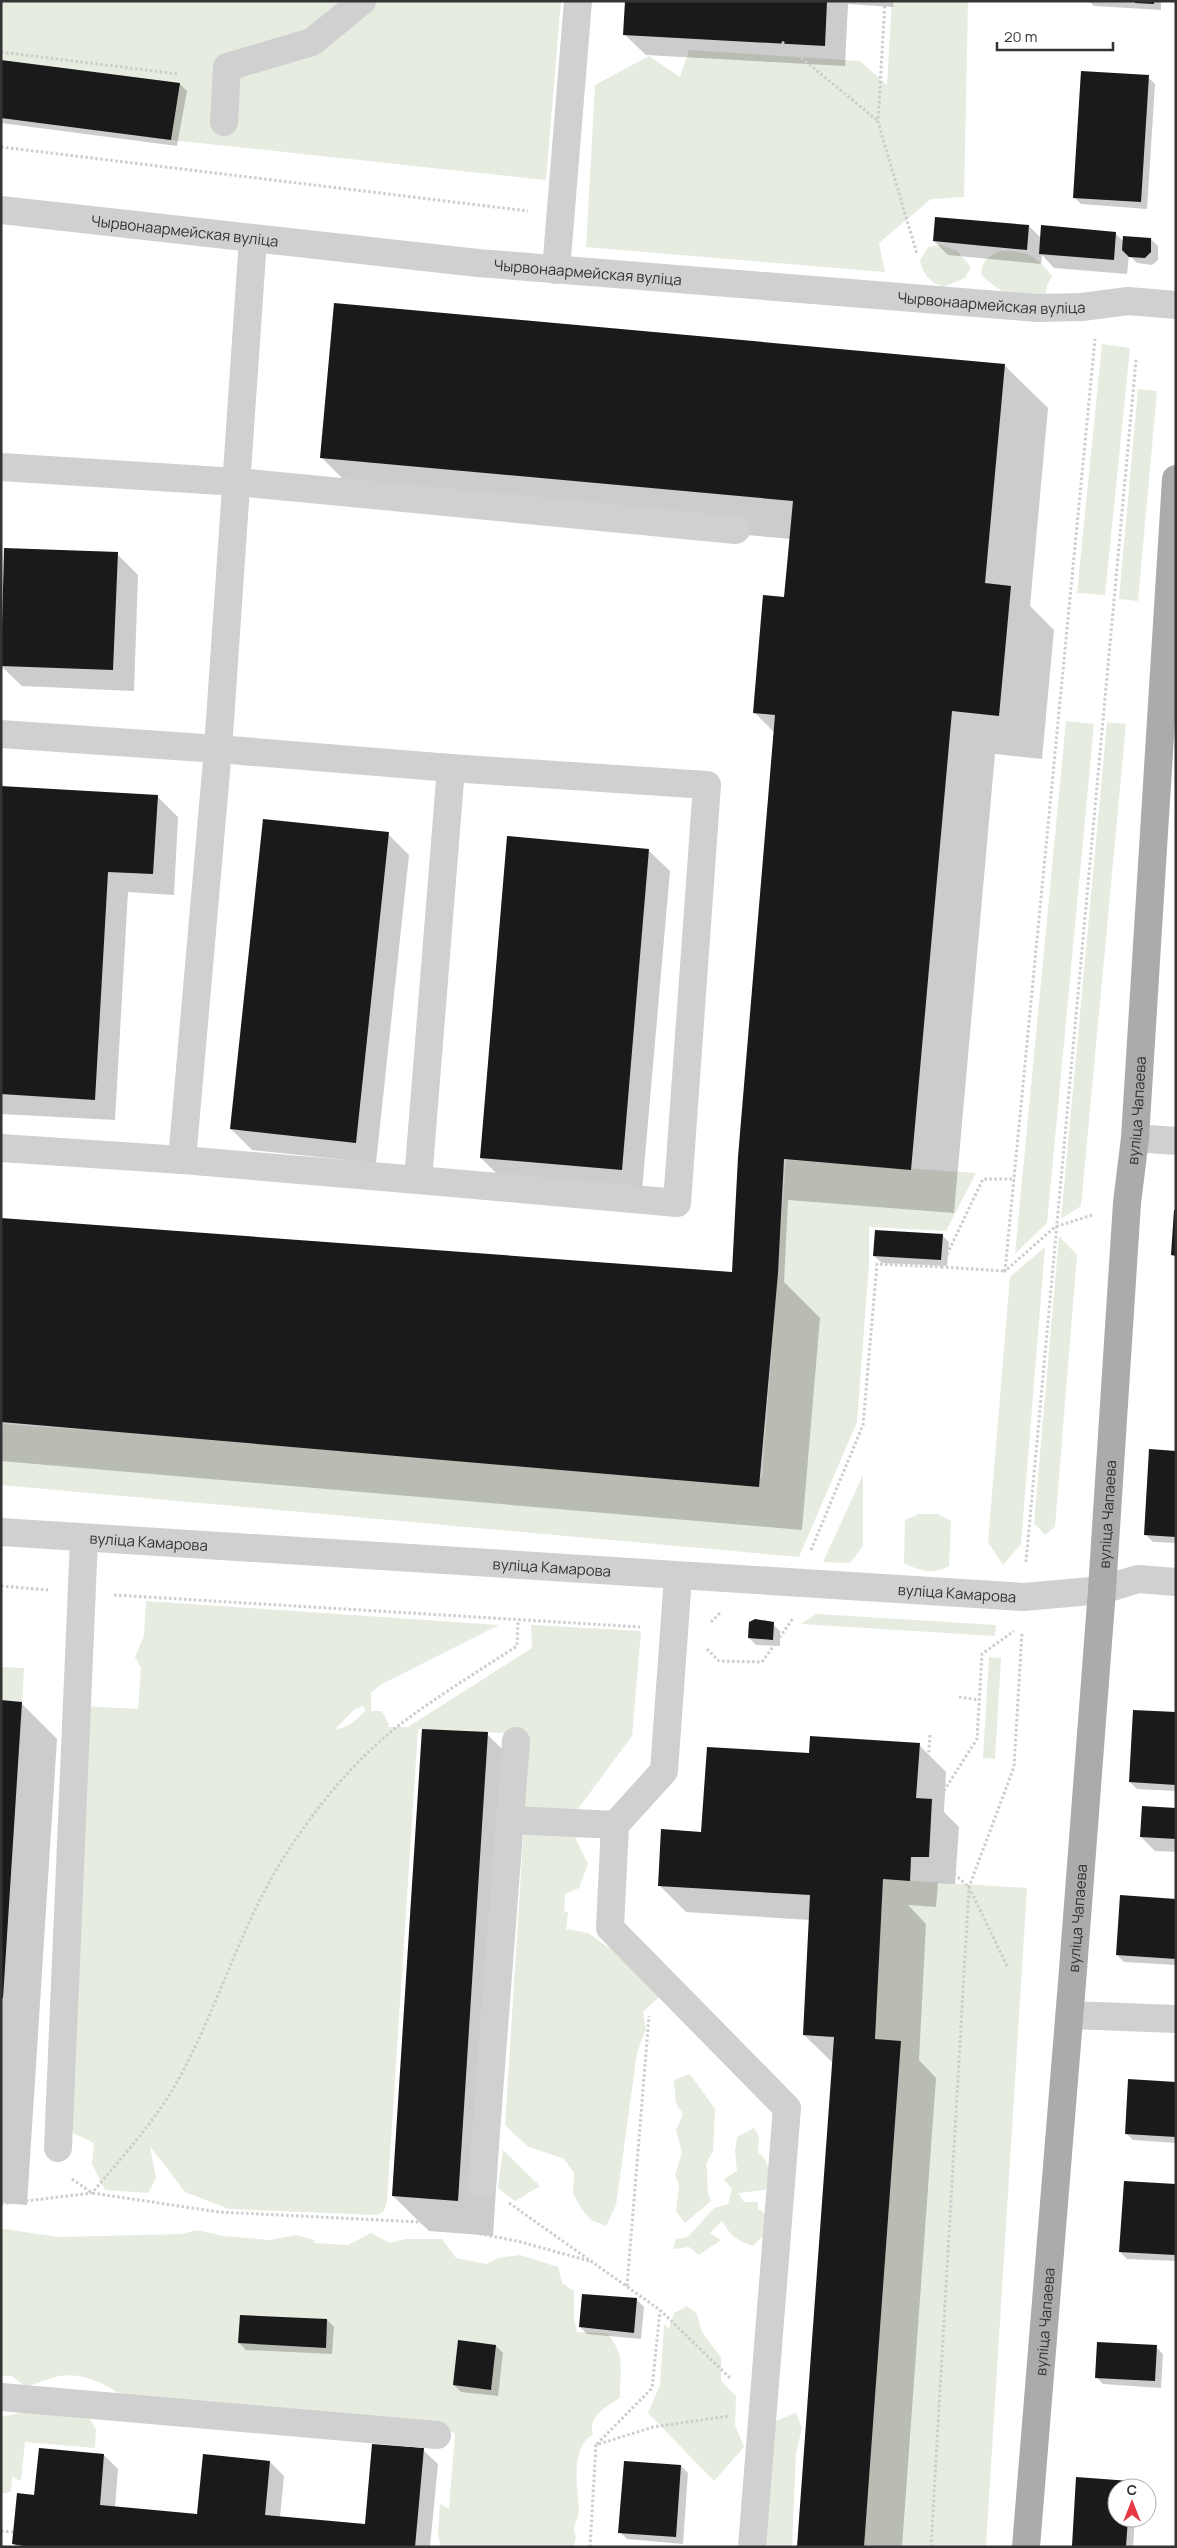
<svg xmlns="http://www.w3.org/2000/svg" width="1177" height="2548" font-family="Manrope,sans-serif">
	<rect width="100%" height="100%" fill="#fff"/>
	<path fill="#e6ecdf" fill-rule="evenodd" d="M1,1H561L546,180L171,140L1,118Z
		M892,1H968L964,197L931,199L879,243L885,272L586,247L595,85L649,56L680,77L689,50L860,61L887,85Z
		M941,245L957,251L971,267L965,278L943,287C929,281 924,276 920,261L928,247Z
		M1000,251C1028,251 1035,255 1052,276L1047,286L1046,295C1013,295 1007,298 981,275C982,261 988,256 1000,251Z
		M1102,344L1130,348L1105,595L1077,593Z
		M1138,389L1157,391L1138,601L1119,599Z
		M1066,721L1094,724L1047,1223L1015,1254Z
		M1107,722L1126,724L1081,1206L1061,1219Z
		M786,1160L976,1173L946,1231L869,1227V1264L857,1422L799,1557L1,1485V1424L762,1477Z
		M1059,1236L1077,1255L1055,1527L1045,1535L1034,1523Z
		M1045,1247L1021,1544L1003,1565L988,1542L1010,1277Z
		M863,1475V1546L850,1563L823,1562Z
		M919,1514H938L951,1521L949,1566C933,1575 920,1571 904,1563L905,1520Z
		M146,1601L499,1625L380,1685L371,1693V1711H382L389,1725L387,1727H408L532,1648L531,1625L641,1631L632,1736L569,1821L524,1817L529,1734L418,1729L387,2201L384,2211L378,2215L229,2209L185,2192L150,2146L156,2178L148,2193L105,2190L92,2164L94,2143L73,2133L65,2096L82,1706L138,1709L141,1668L135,1657L144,1636ZM363,1706L366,1710C357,1719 348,1729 335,1729L355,1709Z
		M816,1614L996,1625L995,1636L801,1624Z
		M989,1657L1001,1658L995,1759L983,1758Z
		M1,1667L24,1668L22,1702L1,1700Z
		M524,1825L573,1833L588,1864L579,1888L565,1894L564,1911L568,1912L566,1929L588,1933L609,1948L611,1947L660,1996L643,2012L646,2029L637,2053L616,2205L606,2226L591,2220L583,2211L573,2194L574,2173L564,2159L527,2146L505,2125Z
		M883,1879L1027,1888L986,2547H864L901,2041L875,2040Z
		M690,2074L715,2109L713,2151L706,2164C709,2177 705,2188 711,2201L685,2223L676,2211L679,2185L675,2175L682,2153L676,2130L683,2114L676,2103L674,2080Z
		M754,2128L759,2137L758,2152L765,2159L771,2176L765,2190L738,2193L744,2202H758V2209L768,2215V2231L753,2246C737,2241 730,2235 722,2221L710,2233L721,2240L699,2255L689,2247L673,2249L676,2239L688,2237L714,2208L728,2204L732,2189L724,2179L737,2171L735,2151L737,2137Z
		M503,2150L540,2186L515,2201L498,2188Z
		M4,2229L59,2237L181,2234L197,2230L223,2236L270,2240L296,2235L314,2240V2243L348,2245L371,2233L390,2243L405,2239H442L456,2258L487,2264L498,2258L520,2255L558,2267L562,2283L574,2291V2318L577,2332L607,2333C627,2357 619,2369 620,2398C607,2406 587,2416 593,2434C569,2450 578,2486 579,2510C579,2519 570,2527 576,2536L574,2546L441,2547L438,2534L440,2504L449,2509L455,2434L438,2422L140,2408C116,2391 87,2369 55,2377C45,2380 35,2384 26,2387L12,2376H1V2231Z
		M687,2306L697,2314L702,2332L721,2358V2381L736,2396L735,2425L744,2447L714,2481L648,2413L660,2385L664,2324L669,2329L674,2313Z
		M32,2410L86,2414L96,2429L95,2448L25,2442L21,2481L12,2477L11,2492L1,2494V2417Z
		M796,2413L802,2428L796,2453L792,2547H759L773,2422Z"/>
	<path fill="#0003" d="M626,1H893V7L848,4L845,66L646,55L624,34Z
		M1089,1H1161V10L1094,6Z
		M1,61L180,84L187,91L177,146L1,123Z
		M1148,77L1155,84L1147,209L1081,204L1074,197Z
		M1029,226L1041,238L1115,233L1124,242L1151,239L1158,246V260L1152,265L1137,263L1129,255L1127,274L1054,268L1042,255L1041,264L948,255L934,241Z
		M1004,365L1048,408L1030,606L1054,630L1042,759L995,754L954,1213L788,1200L784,1282L820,1318L802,1530L1,1461V1220L733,1273L775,733L754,712L786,598L791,539L365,501L321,457Z
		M6,549L117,554L138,575L134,691L22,686L1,666Z
		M1,787L157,796L178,817L174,895L128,892L115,1120L1,1114Z
		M388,834L409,855L376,1163L252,1150L231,1129Z
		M648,850L670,871L642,1191L502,1179L481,1158Z
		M942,1235L949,1242L947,1266L882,1263L874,1256Z
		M1176,1452V1543L1153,1542L1146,1535Z
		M773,1624L780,1631V1646L756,1645L749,1638Z
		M1,1702L21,1703L57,1739L27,2205L1,2203Z
		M1176,1713V1791L1137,1789L1130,1782Z
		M487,1734L523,1770L493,2236L429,2231L393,2196Z
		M919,1745L946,1772L944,1812L959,1827L955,1884L938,1883L936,1907L908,1905L926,1924L919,2060L936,2078L902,2547H799L834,2064L804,2035L810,1920L686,1912L659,1885L702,1833L810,1754Z
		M1176,1809V1852L1155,1851L1141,1837Z
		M1176,1900V1965L1124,1962L1117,1955Z
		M1176,2083V2143L1133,2140L1126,2133Z
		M1176,2186V2261L1127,2259L1120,2252Z
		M637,2300L644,2307L641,2339L587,2334L580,2327Z
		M327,2320L334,2327L332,2354L246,2350L239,2343Z
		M459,2342L496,2346L503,2353L498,2396L461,2392L454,2385Z
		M1156,2347L1163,2354L1161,2388L1103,2384L1096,2377Z
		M423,2450L438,2464L430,2547H17L13,2543L35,2496L104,2455L118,2469L115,2508L198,2515L270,2462L284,2476L280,2518L366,2526Z
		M681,2466L688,2473L683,2544L627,2539L620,2532Z
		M1078,2479L1129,2482L1136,2488H1117V2518H1135L1133,2547L1074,2545Z"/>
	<path fill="#1a1a1a" d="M625,1H827L825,46L623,35Z
		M1135,1H1154V4L1135,3Z
		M1,60L180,83L171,140L1,118Z
		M1081,71L1149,75L1141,202L1073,198Z
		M935,217L1029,225L1027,250L933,241Z
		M1041,225L1116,232L1114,260L1039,254Z
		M1123,236L1151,238V252L1145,258L1129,257L1122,250Z
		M334,303L1005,364L985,583L1011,586L999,716L952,711L911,1170L784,1159L778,1273L759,1487L1,1422V1218L732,1272L738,1157L775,715L753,713L763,595L784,597L793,501L320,458Z
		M4,548L118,552L113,670L1,666Z
		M1,786L158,795L153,874L108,872L95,1100L1,1094Z
		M263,819L389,832L356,1143L230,1129Z
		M507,836L649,849L622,1170L480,1158Z
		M1174,1210H1176V1256L1171,1255Z
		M875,1230L943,1234L941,1260L873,1256Z
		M1149,1449L1176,1451V1537L1144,1535Z
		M755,1619L774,1622L773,1640L748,1638L749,1622Z
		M1,1700L22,1702L3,1998H1Z
		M1133,1710L1176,1712V1785L1129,1782Z
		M422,1729L488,1732L458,2201L392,2196Z
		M810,1736L920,1743L916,1798L932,1799L929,1857H911L910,1881L883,1879L875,2039L901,2041L864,2547H797L834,2037L803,2035L810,1895L658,1886L661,1829L701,1832L707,1747L809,1753Z
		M1142,1806L1176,1808V1839L1140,1837Z
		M1120,1895L1176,1899V1959L1116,1955Z
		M1128,2079L1176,2082V2137L1125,2134Z
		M1124,2181L1176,2184L1175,2255L1119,2252Z
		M582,2294L637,2298L634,2333L579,2327Z
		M240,2315L327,2319L326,2348L238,2343Z
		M458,2340L496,2345L491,2390L453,2385Z
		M1097,2342L1157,2345L1155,2381L1095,2378Z
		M372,2444L424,2448L415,2547H30L12,2544L17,2493L34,2495L39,2448L104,2454L100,2505L197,2514L203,2454L270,2461L265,2515L365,2524Z
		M624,2461L681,2465L676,2537L618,2533Z
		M1076,2477L1130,2481V2488H1117V2518H1128L1126,2547L1072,2546Z"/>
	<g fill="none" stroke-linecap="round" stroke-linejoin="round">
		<path stroke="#cdcdcd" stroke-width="3" stroke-dasharray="2.5 2.5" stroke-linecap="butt" d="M885,1L878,122L917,254
			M782,42L878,121
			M1,52L178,74
			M1,147L528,211
			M1092,1215L1055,1227L1005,1271L1095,339
			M941,1267L1005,1271
			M811,1550L863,1425L877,1264L941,1267L983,1179H1015
			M1026,1562L1136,360
			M1,1586L48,1590
			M114,1595L640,1627
			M711,1622L720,1613
			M707,1649L719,1661L762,1662L794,1617
			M959,1697L979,1700
			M930,1735L926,1790L940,1797
			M1007,1966L969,1887L936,1858L940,1797L977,1739L982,1654L1014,1631
			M72,2179L92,2193L219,2212L419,2222L517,2241L593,2262
			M509,2203L660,2310L731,2379
			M1,2204L92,2193C121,2158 154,2123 177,2082C218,2009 240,1925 286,1854C316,1807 354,1761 398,1726C436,1697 477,1672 517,1646L518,1621
			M627,2286L649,2016
			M597,2444L652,2388L660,2311
			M1,2531L13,2532
			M590,2547L596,2445L653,2427L729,2416
			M931,2547L969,1887L1014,1767L1022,1632"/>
		<g stroke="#d0d0d0" stroke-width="28">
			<path d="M224,122L227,67L312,42L362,1"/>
			<path id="s1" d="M1,210L478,263L1037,308L1082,307L1128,301L1176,305"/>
			<path d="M556,270L578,1"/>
			<path d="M1,467L237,482L736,530"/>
			<path d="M1,734L218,749L182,1160L1,1148"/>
			<path d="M1135,1138L1176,1141"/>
			<path d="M182,1160L418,1180L451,768L218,749L253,239"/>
			<path d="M418,1180L677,1203L707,785L451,768"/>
			<path id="s2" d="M1,1532L1024,1597L1102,1590L1138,1579L1176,1582"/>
			<path d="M678,1577L664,1771L615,1825L610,1928L787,2108L752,2547"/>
			<path d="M511,1820L615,1825"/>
			<path d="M1070,2015L1176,2019"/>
			<path d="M58,2148L84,1539"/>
			<path d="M482,2184L516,1741"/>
			<path d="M1,2397L437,2435"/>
		</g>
		<path stroke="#ababab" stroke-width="28" id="s3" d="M1026,2547L1073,1970L1102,1590L1127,1203L1135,1138L1176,479"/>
	</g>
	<g text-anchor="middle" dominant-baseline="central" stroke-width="5" stroke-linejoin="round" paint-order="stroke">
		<g font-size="15" fill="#333" stroke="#fff">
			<text stroke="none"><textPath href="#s1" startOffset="185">Чырвонаармейская вуліца</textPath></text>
			<text stroke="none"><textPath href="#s1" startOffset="590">Чырвонаармейская вуліца</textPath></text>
			<text stroke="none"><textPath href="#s1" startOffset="995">Чырвонаармейская вуліца</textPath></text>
			<text stroke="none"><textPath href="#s3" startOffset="1441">вуліца Чапаева</textPath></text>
			<text stroke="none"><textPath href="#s3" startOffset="1036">вуліца Чапаева</textPath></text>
			<text stroke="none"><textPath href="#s2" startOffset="148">вуліца Камарова</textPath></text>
			<text stroke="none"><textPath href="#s2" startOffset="552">вуліца Камарова</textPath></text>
			<text stroke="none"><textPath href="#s2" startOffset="958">вуліца Камарова</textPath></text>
			<text stroke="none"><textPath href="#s3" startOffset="631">вуліца Чапаева</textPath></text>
			<text stroke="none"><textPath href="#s3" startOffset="226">вуліца Чапаева</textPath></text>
		</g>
	</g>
	<rect width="1177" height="2548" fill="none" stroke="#333333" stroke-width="5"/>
	<g transform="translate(1132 2503)"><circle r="24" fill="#ffffff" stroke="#adadad"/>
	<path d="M0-4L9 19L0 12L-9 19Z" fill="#e63946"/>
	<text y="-8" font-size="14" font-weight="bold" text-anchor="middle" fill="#333333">С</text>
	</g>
	<path d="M997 42v8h116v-8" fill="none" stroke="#333333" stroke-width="2.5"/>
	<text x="1004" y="42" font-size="15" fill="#333333" stroke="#ffffff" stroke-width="4" paint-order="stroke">20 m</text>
</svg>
